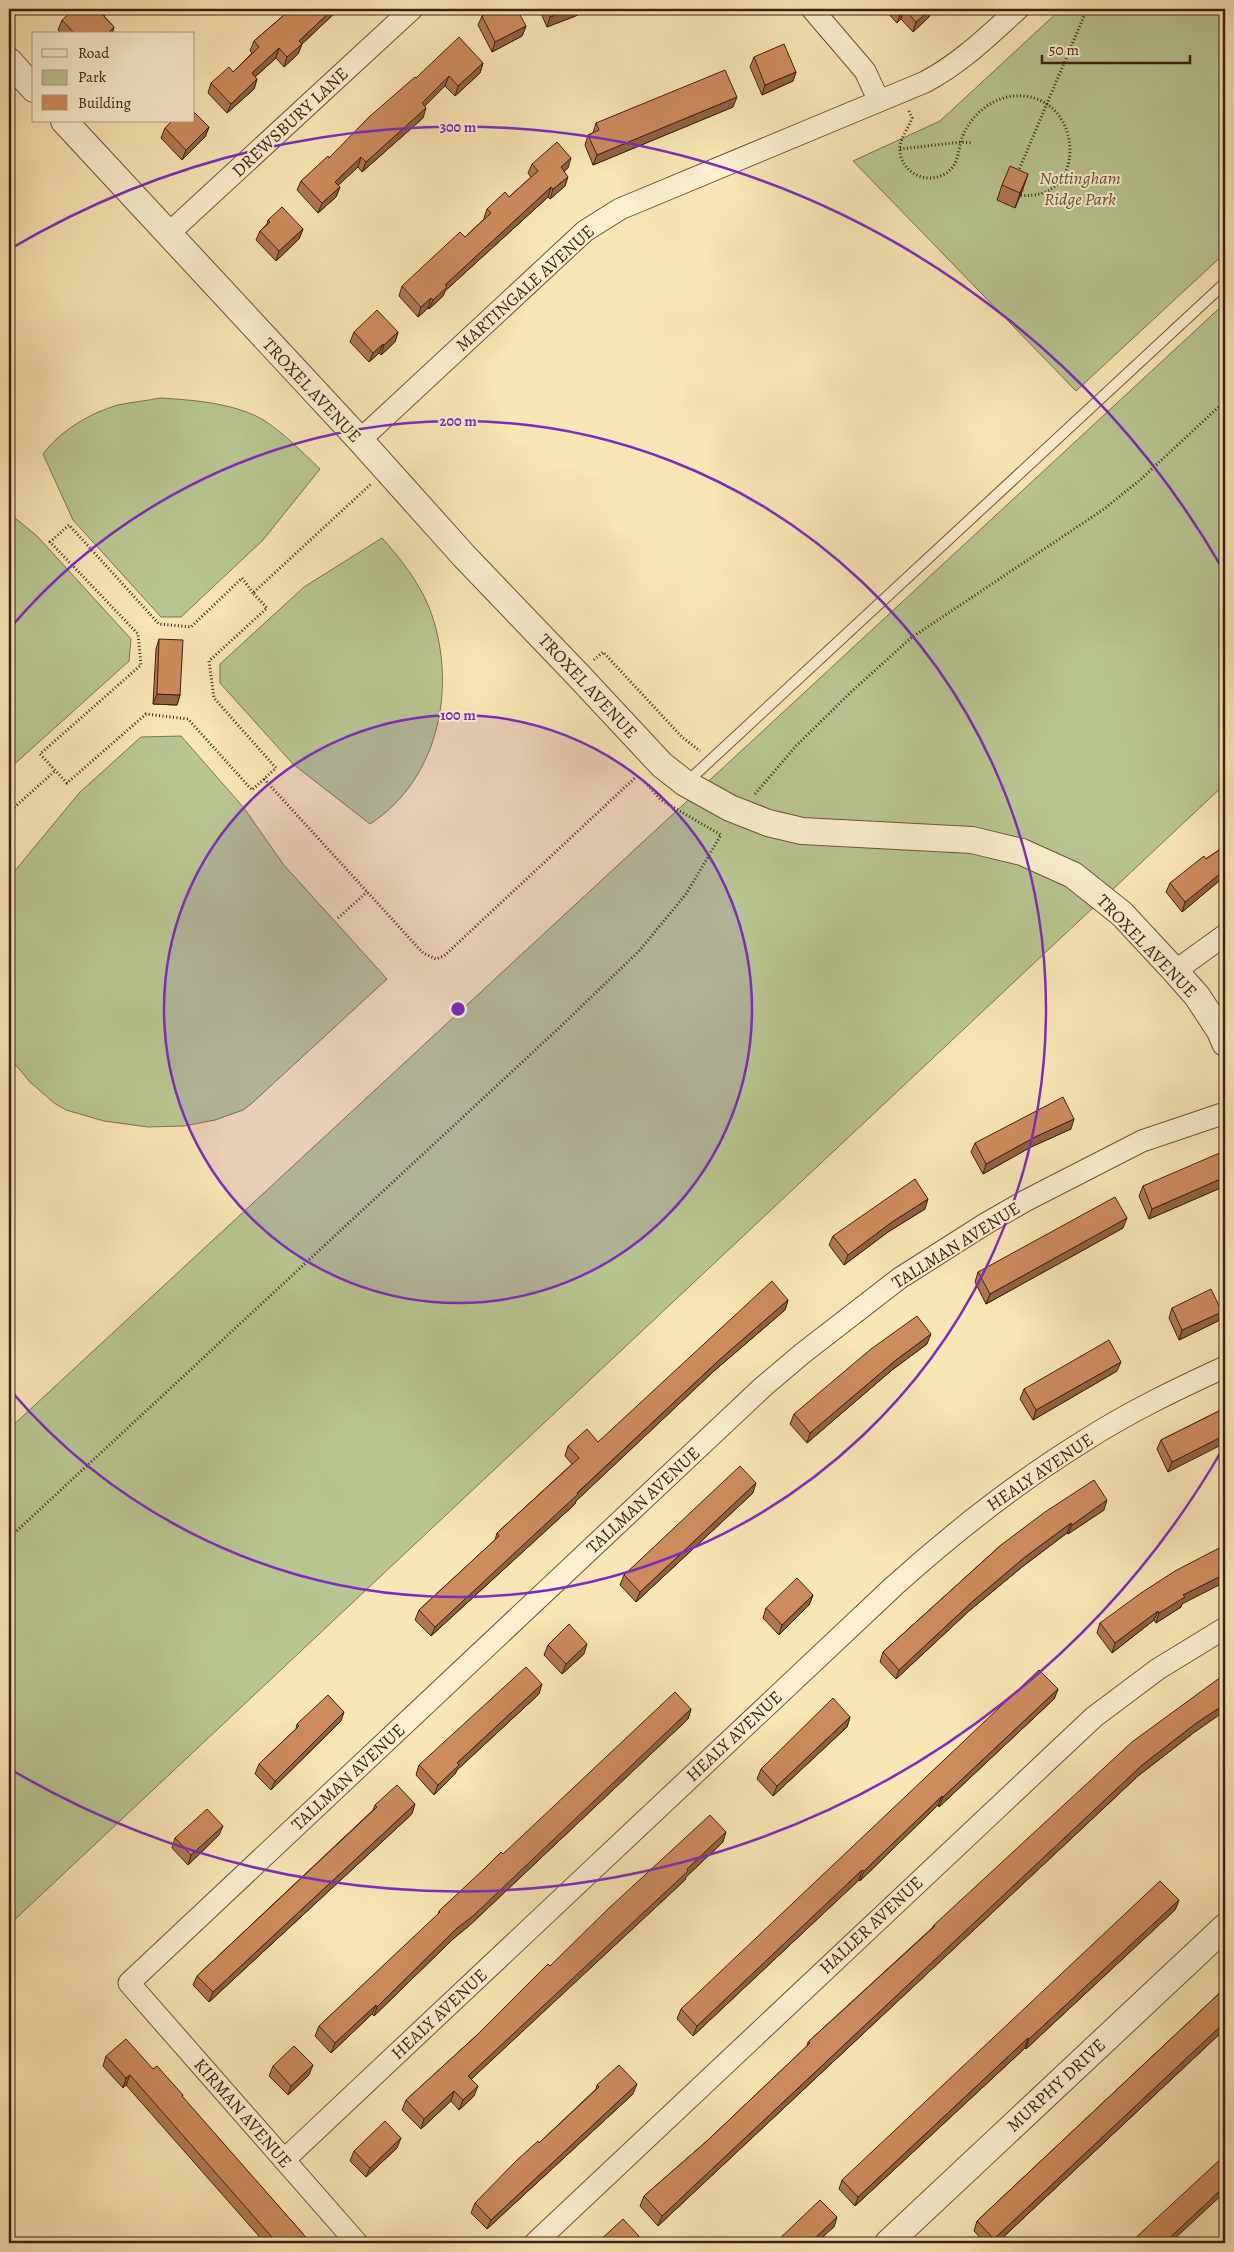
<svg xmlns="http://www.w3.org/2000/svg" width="1234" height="2252" font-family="Alegreya,serif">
	<rect width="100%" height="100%" fill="#f9e6b5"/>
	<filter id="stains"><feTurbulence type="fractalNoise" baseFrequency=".004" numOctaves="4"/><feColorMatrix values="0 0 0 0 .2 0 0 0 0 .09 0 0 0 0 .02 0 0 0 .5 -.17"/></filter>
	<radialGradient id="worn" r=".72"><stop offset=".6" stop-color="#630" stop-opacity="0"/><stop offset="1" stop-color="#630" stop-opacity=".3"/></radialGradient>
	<path fill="#b9c691" stroke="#7c7350" d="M1061,9H1225V253L1076,391L853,161L940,121Z
		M1225,303V784L9,1925V1429Z
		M160,398C193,400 236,403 265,421C285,434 303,453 320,469L263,540L181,617H161L73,520L43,454C60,431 90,413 118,405C131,402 146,401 160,398Z
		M9,513L37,536L131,639L129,661L9,769Z
		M382,538C401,559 418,581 429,607C458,682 441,778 370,824L293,764L220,683V664L304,587Z
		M181,736L244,808L283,864L387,979L251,1104L243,1110L215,1120L184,1126L148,1127L104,1121L66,1110L54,1103L30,1082L9,1057V878L80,792L141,737Z"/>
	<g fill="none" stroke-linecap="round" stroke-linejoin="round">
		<defs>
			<path id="service" d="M687,782L1225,283"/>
			<path id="minor" d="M812,9L865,71L879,101
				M167,235L412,9
				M360,440L585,231L620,209L925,82C961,63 988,36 1018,9
				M1175,971L1225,935
				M284,2160L894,1586C953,1533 1016,1483 1084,1441C1129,1412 1177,1389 1225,1367
				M357,2243L129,1983L764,1386L803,1353L900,1278L985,1224L1025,1201L1142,1141L1225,1113
				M535,2243L1094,1717L1158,1669L1225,1628"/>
			<path id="tertiary" d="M9,61L34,89
				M64,121L360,440L464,556L578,675L662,765L685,783L730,808L768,823L802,831L972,840L1022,852L1073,875L1122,914L1175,971L1197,996L1220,1031L1225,1043
				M888,2243L1225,1927"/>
		</defs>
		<use href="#service" stroke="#6e5239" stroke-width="12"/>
		<use href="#minor" stroke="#6e5239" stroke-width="23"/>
		<use href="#tertiary" stroke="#6e5239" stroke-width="28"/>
		<path stroke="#3f2010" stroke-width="3" stroke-dasharray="1 2.5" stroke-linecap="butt" d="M909,111L912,118C909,128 901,136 900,146C898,172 927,187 948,172C959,163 958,150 962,138C971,113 997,93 1024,96C1085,102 1087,203 1020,195
			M900,149L962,142L972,143
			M1018,172L1087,9
			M253,593L242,578L191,627L159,624L69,525L50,542L138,634L141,665L40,754L67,783L146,714L188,719L252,790L276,768L214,698L209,661L267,608L253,593L371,484
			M594,660L603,652L682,737L700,751
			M264,779L423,953L436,959L444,956L638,775
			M755,794L796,746L851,692L911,638L1104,509L1140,480L1225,401
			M9,812L55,771
			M338,918L367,892
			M9,1538L559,1028L640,950L686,894L721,835L661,800L645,782"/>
		<use href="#service" stroke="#fbefcf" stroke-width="10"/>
		<use href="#minor" stroke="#fbefcf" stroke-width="21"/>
		<use href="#tertiary" stroke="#fbefcf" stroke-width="26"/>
	</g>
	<path fill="#b07851" stroke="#3f2010" d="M111,9L104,16L114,27L112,34H62L58,30L62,20Z
		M291,9H339L302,44L298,54L284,67L276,58L255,77L257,79L254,89L227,113L208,93L211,83L233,72L252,53L250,51L254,41Z
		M539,9H582L579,10L578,15L547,27Z
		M620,9H636L622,14Z
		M884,9H932L929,17L913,32L901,19L897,23Z
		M482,16L526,26L522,36L492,52L478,25Z
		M754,57L796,72L793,81L762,95L750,67Z
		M483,63L480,73L455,96L445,86L425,106L423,118L362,172L358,167L338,185L340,187L336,197L318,213L297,190L301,181L329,158L416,78Z
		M733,107L593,165L585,145L588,135L593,133L596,123Z
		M209,127L205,137L182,160L161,138L165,128Z
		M532,164L568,168L564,171L565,186L550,199L548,197L445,291L443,296L429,309L428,308L418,317L399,296L402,286L465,237L484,219V218L487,209L509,197L531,177L528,173Z
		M1002,185L1023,189L1015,208L997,200Z
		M268,220L303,229L299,239L276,261L256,240L260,231L267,224Z
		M354,332H398L395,342L381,355L379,353L369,362L350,342Z
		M159,639L180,695L177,705L153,704L156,649Z
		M1225,846V876L1182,912L1166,892L1170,883Z
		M1071,1129L1031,1147L983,1174L971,1152L975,1143Z
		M1225,1159V1186L1149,1219L1139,1196L1143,1186Z
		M925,1209L888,1232L844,1265L829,1245L833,1236Z
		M1123,1228L986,1304L975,1282L978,1272Z
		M788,1300L785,1310L714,1371L576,1501L575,1504L431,1636L415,1620L419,1610L495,1540L497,1533L572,1464L565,1456L568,1446L598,1442Z
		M1172,1308L1222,1312L1218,1321L1179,1340L1169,1318Z
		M927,1344L892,1370L807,1443L790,1424L794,1414Z
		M1117,1371L1033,1420L1020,1399L1024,1389Z
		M1225,1408L1168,1472L1157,1449L1161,1440Z
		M753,1493L636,1602L620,1585L624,1575Z
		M1104,1510L1068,1534L1067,1533L1022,1567L969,1611L896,1679L880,1662L883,1652L1001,1545Z
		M813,1595L809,1605L779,1635L763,1618L766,1608Z
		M1182,1604L1181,1607L1156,1623L1154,1620L1112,1653L1097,1633L1100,1623Z
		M548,1645L584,1654L562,1674L544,1655Z
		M1058,1689L1054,1699L939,1807L938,1805L860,1881L859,1880L693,2036L677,2019L681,2009Z
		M539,1694L457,1770L455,1774L434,1795L416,1775L419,1765Z
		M691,1709L688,1719L470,1925L453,1939L374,2016L372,2014L331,2053L315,2036L319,2026L438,1915L439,1911L503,1854Z
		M850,1717L847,1727L773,1796L757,1779L761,1769Z
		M341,1721L271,1790L255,1774L259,1764L296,1729L297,1724Z
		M1192,1734L1138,1776L658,2226L640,2206L644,2196L708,2140L807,2046L808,2042L932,1928L934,1925Z
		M375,1805L412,1814L209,2002L193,1985L197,1976L373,1810Z
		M219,1835L188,1865L172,1848L175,1838Z
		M723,1842L686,1877L685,1880L471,2079L474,2096L459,2110L451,2101L421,2129L402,2110L406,2100L477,2035L550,1966Z
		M1179,1900L1175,1910L1026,2049L1025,2048L855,2206L839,2189L842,2180Z
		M1225,1988V2029L997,2243H985L974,2231L977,2221Z
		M106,2056L153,2069L183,2095L182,2097L311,2243H265L126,2085L123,2088L103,2066Z
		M273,2066L309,2075L288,2095L269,2076Z
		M597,2085L633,2094L487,2229L471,2213L475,2203L539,2143L596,2089Z
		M397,2148L366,2177L350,2161L354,2151Z"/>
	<path fill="#906242" stroke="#3f2010" d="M104,9H111L97,22L100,12Z
		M333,9H339L302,44L298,54L284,67L287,57L299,41Z
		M572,9H582L579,10L578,15L547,27L550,17Z
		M624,9H636L622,14Z
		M904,9L901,19L897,23L901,13Z
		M931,9H932L929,17L913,32L916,22Z
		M526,26L522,36L492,52L495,42Z
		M114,27L112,34H107Z
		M279,48L276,58L248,83L252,73Z
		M483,63L480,73L455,96L458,86Z
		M796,72L793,81L762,95L765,85Z
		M449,76L445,86L418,113L422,103Z
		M257,79L254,89L227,113L231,104Z
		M737,97L733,107L593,165L597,155Z
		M426,108L423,118L362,172L366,162Z
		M209,127L205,137L182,160L186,150Z
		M361,157L358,167L331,192L335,182Z
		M571,158L568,168L557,177L561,167Z
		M1028,174L1023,189L1015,208L1020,193Z
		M568,177L565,186L550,199L553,189Z
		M340,187L336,197L318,213L322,203Z
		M551,187L548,197L445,291L443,296L429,309L433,300L445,285Z
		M303,229L299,239L276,261L279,251Z
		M431,298L428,308L418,317L421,307Z
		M398,332L395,342L381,355L384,345Z
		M383,344L379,353L369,362L373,353Z
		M157,694L180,695L177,705L153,704Z
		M1225,870V876L1182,912L1185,902Z
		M1074,1119L1071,1129L1031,1147L983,1174L986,1164L1035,1137Z
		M1225,1177V1186L1149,1219L1152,1209Z
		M928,1199L925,1209L888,1232L844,1265L848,1255L892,1222Z
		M1127,1218L1123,1228L986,1304L990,1294Z
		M788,1300L785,1310L714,1371L576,1501L575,1504L431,1636L435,1627L718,1361Z
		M1222,1312L1218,1321L1179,1340L1182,1330Z
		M931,1334L927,1344L892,1370L807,1443L810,1433L896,1360Z
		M1121,1362L1117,1371L1033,1420L1036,1410Z
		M1225,1435V1443L1168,1472L1172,1462Z
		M756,1483L753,1493L636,1602L640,1592Z
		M1107,1500L1104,1510L1068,1534L1072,1525Z
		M1071,1523L1067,1533L1022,1567L969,1611L896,1679L899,1670L973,1601L1025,1557Z
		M1225,1574V1582L1182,1604L1181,1607L1156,1623L1159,1613L1183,1595Z
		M813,1595L809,1605L779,1635L782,1625Z
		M1158,1611L1154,1620L1112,1653L1115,1643Z
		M587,1644L584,1654L562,1674L566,1664Z
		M542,1684L539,1694L457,1770L455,1774L434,1795L438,1785L457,1763Z
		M1058,1689L1054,1699L939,1807L943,1797Z
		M1225,1704V1711L1192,1734L1138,1776L658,2226L662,2216L1141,1766L1195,1724Z
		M691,1709L688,1719L470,1925L453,1939L374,2016L377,2007L456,1929Z
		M344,1712L341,1721L271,1790L275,1781Z
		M850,1717L847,1727L773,1796L777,1786Z
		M942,1796L938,1805L860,1881L864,1871Z
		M415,1804L412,1814L209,2002L213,1992Z
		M223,1826L219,1835L188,1865L191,1855Z
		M726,1832L723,1842L686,1877L685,1880L464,2086L468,2076Z
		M862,1870L859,1880L693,2036L697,2026Z
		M1179,1900L1175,1910L1026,2049L1029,2039Z
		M376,2005L372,2014L331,2053L335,2043Z
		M1225,2022V2029L997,2243H993L994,2239Z
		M1028,2038L1025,2048L855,2206L858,2197Z
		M313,2065L309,2075L288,2095L291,2086Z
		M130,2075L126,2085L123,2088L126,2078Z
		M637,2084L633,2094L487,2229L491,2220Z
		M478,2086L474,2096L459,2110L463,2100Z
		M454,2091L451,2101L421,2129L424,2119Z
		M401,2138L397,2148L366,2177L370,2168Z
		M1225,2186V2192L1170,2243H1164Z
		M837,2217L834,2227L816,2243H810Z
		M639,2236L636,2243H631Z"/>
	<path fill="#cd8c5e" stroke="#3f2010" d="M74,9H104L100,12L114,27L107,34H75L62,20Z
		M291,9H333L299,41L302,44L287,57L279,48L252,73L257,79L231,104L211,83L229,67L233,72L259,47L254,41Z
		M495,9H517L526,26L495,42L482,16Z
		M547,9H572L550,17Z
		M897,9H931L916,22L904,9L901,13Z
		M459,37L483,63L458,86L449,76L422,103L426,108L366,162L361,157L335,182L340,187L322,203L301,181L328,156L329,158L369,117L415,77L416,78Z
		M784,44L796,72L765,85L754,57Z
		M725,70L737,97L597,155L588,135L599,130L596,123Z
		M194,112L209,127L186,150L165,128L172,121H194Z
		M557,142L571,158L561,167L568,177L553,189L551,187L445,285L447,287L433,300L431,298L421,307L402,286L460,232L465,237L491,213L487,209L505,192L509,197L538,171L532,164Z
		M1010,166L1028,174L1020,193L1002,185Z
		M282,207L303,229L279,251L260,231L270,222L268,220Z
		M377,310L398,332L384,345L383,344L373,353L354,332Z
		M159,639L183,640L180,695L157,694Z
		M1225,846V870L1185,902L1170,883L1204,856L1206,859Z
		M1063,1097L1074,1119L1035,1137L986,1164L975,1143Z
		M1222,1152L1225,1159V1177L1152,1209L1143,1186Z
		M915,1179L928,1199L892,1222L848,1255L833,1236Z
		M1115,1197L1127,1218L990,1294L978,1272Z
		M772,1281L788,1300L718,1361L577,1493L578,1494L435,1627L419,1610L499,1536L497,1533L579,1458L568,1446L587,1429L598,1442Z
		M1211,1289L1222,1312L1182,1330L1172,1308Z
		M917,1316L931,1334L896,1360L810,1433L794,1414L871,1349Z
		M1109,1340L1121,1362L1036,1410L1024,1389Z
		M1225,1408V1435L1172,1462L1161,1440Z
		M740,1466L756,1483L640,1592L624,1575Z
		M1094,1480L1107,1500L1072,1525L1071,1523L1025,1557L973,1601L899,1670L883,1652L1001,1545L1045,1512Z
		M1225,1545V1574L1183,1595L1185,1597L1159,1613L1158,1611L1115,1643L1100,1623L1141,1593L1175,1571Z
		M797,1578L813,1595L782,1625L766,1608Z
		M569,1624L587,1644L566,1664L548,1645Z
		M526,1667L542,1684L457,1763L459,1765L438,1785L419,1765Z
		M1039,1670L1058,1689L943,1797L942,1796L864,1871L862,1870L697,2026L681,2009Z
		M1225,1674V1704L1195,1724L1141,1766L662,2216L644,2196L708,2140L810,2043L808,2042L935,1926L934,1925L1132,1742Z
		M675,1692L691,1709L474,1915L456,1929L377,2007L376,2005L335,2043L319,2026L440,1912L439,1911L485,1868L501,1852L503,1854Z
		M328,1695L344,1712L275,1781L259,1764L299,1726L297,1724Z
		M833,1698L850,1717L777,1786L761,1769Z
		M397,1785L415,1804L213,1992L197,1976L377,1807L375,1805Z
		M207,1809L223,1826L191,1855L175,1838Z
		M710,1815L726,1832L687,1869L688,1871L468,2076L478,2086L463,2100L454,2091L424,2119L406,2100L477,2035L548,1964L550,1966L608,1909Z
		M1160,1881L1179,1900L1029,2039L1028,2038L858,2197L842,2180Z
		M1225,1988V2022L994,2239L977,2221Z
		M126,2039L153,2069L157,2066L183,2095L182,2096L311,2243H277L130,2075L126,2078L106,2056Z
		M294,2046L313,2065L291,2086L273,2066Z
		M619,2065L637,2084L491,2220L475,2203L516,2161L538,2141L539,2143L599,2087L597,2085Z
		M385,2121L401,2138L370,2168L354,2151Z
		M1225,2155V2186L1164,2243H1130Z
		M820,2200L837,2217L810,2243H775Z
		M623,2219L639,2236L631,2243H597Z"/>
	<circle cx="458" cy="1009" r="294" fill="#7b2cbf" fill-opacity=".12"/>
	<g fill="none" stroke="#7b2cbf" stroke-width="2.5">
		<circle cx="458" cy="1009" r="294"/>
		<path d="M11 627A588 588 0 1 1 11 1391"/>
		<path d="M1222 1450A882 882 0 0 1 10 1769M10 249A882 882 0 0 1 1222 568"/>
	</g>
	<g text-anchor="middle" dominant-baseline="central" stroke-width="4" stroke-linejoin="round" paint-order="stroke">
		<g font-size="18" fill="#3f2010" stroke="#fbefcf">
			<text transform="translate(290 122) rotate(-43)">DREWSBURY LANE</text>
			<text transform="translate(525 288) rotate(-42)">MARTINGALE AVENUE</text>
			<text transform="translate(312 390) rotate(47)">TROXEL AVENUE</text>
			<text transform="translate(588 686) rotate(47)">TROXEL AVENUE</text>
			<text transform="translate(1147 946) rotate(46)">TROXEL AVENUE</text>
			<text transform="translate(956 1245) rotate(-32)">TALLMAN AVENUE</text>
			<text transform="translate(1040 1472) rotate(-34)">HEALY AVENUE</text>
			<text transform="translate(643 1500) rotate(-43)">TALLMAN AVENUE</text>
			<text transform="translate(734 1736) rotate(-43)">HEALY AVENUE</text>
			<text transform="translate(348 1777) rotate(-43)">TALLMAN AVENUE</text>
			<text transform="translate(871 1925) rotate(-43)">HALLER AVENUE</text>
			<text transform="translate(439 2014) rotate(-43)">HEALY AVENUE</text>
			<text transform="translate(1056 2085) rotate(-43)">MURPHY DRIVE</text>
			<text transform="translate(243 2113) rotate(49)">KIRMAN AVENUE</text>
		</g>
		<g font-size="18" font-style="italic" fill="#645237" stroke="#fbefcf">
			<text x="1080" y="178">Nottingham<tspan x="1080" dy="21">Ridge Park</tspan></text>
		</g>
	</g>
	<circle cx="458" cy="1009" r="8" fill="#7b2cbf" stroke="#fbefcf" stroke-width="2.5"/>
	<g font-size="15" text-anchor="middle" font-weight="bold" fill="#7b2cbf" stroke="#fbefcf" stroke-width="4" stroke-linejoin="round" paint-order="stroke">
		<text x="458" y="132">300 m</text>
		<text x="458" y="426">200 m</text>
		<text x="458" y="720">100 m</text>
	</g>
	<rect width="1234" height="2252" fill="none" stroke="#f9e6b5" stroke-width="30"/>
	<rect x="10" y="10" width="1214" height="2232" fill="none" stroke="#3f2010" stroke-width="2.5"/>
	<rect x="15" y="15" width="1204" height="2222" fill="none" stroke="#3f2010"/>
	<rect x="32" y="32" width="162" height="90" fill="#fbefcf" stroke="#b09c83"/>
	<rect x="42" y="49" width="25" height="8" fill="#fbefcf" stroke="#b09c83"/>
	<text x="78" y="58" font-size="15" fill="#3f2010">Road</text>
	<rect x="42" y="70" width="25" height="15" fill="#b9c691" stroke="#b09c83"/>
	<text x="78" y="82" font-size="15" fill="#3f2010">Park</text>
	<rect x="42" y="95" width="25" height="15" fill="#cd8c5e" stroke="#b09c83"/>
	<text x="78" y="108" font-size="15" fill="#3f2010">Building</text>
	<path d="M1042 55v8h148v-8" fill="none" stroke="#3f2010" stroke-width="2.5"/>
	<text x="1049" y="55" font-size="15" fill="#3f2010" stroke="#fbefcf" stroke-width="4" paint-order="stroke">50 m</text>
	<rect width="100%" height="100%" filter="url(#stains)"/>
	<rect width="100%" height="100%" fill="url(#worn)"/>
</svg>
